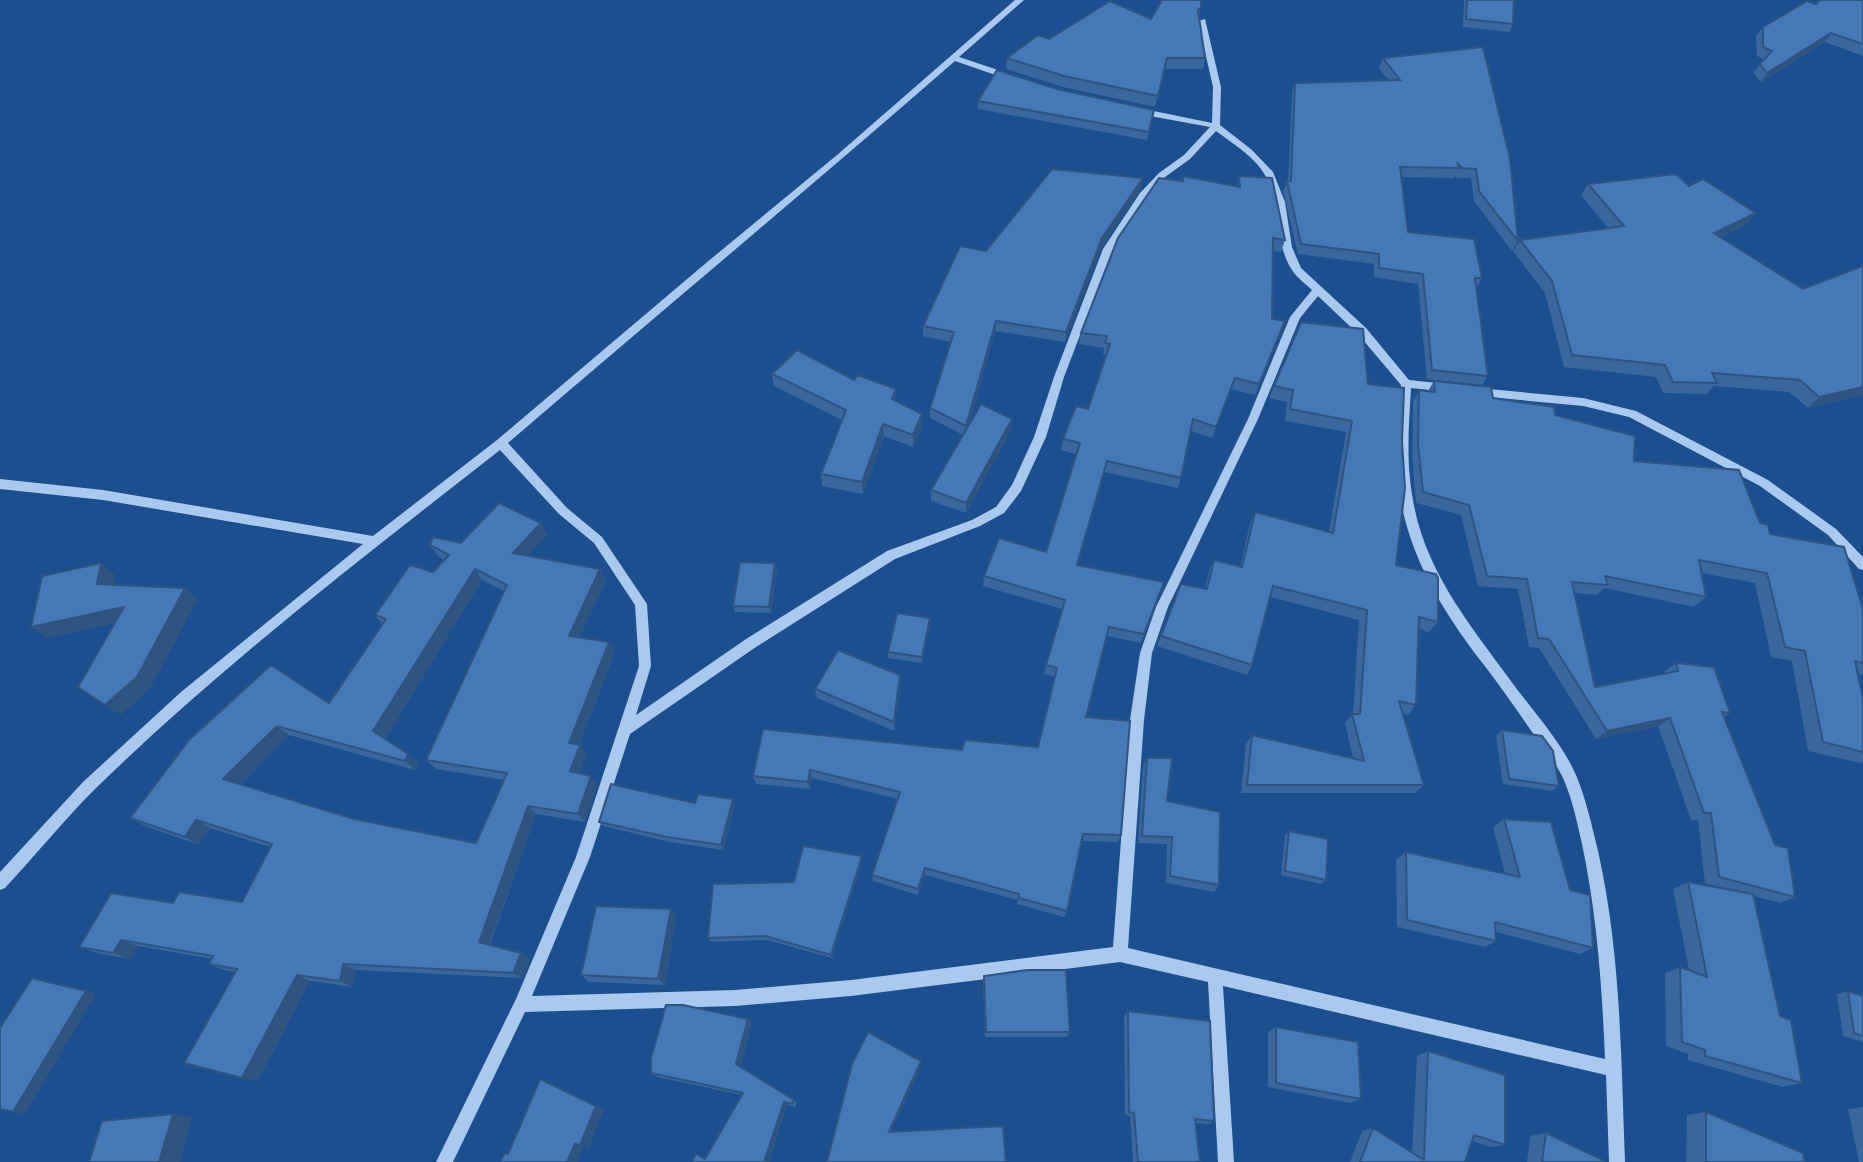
<svg xmlns="http://www.w3.org/2000/svg" width="1863" height="1162" font-family="'Archivo Narrow',sans-serif">
	<rect width="100%" height="100%" fill="#1b4f8f"/>
	<g fill="none" stroke-linecap="round" stroke-linejoin="round">
		<path fill="#a9c9ee" fill-rule="evenodd" d="M1015,0H1024L959,57L1013,75V79H1007L955,61C807,190 657,315 508,443L567,508L602,537L647,604L651,666L636,715L746,639L887,551L972,520L996,507L1012,485L1034,437L1054,377L1103,249L1140,193L1159,173L1184,155L1210,127L1139,114L1135,111L1139,108L1212,123L1213,87L1198,21L1205,19L1221,87L1220,125L1252,150L1273,172L1285,202L1292,247L1301,268L1366,328L1409,380L1446,384L1451,388L1446,392L1411,388C1409,423 1406,459 1412,494C1423,571 1472,627 1516,688C1536,714 1563,745 1576,775C1586,799 1592,826 1598,851C1621,953 1621,1058 1625,1162H1609L1606,1075L1223,986L1234,1162H1218L1208,982L1120,962L851,996L735,1006L525,1012L453,1162H436L516,999L576,857L639,666L635,605L594,543L559,514L500,450C362,558 220,667 94,790C63,821 35,856 5,888L0,890V872L83,782L181,692L363,544L103,500L0,489V479L103,490L373,536L497,440L706,263L837,155ZM1216,131C1232,143 1255,157 1265,175C1280,205 1274,242 1292,270C1297,278 1306,284 1312,290L1290,317L1248,419L1156,607L1140,653L1130,720L1113,947L851,980L735,990L532,996L590,857L630,734L756,647L895,559L980,526L1004,513L1021,491L1046,437L1064,377L1113,249L1146,197L1165,177L1190,159ZM1318,296L1358,334L1401,385C1398,421 1395,459 1400,496C1410,559 1445,615 1484,665C1503,690 1521,716 1539,742C1547,753 1557,765 1563,778C1572,798 1577,822 1582,844C1597,915 1602,986 1605,1059L1128,948L1144,720L1152,653L1168,607L1258,419L1300,318Z
			M1478,388L1583,398L1636,411L1768,480L1836,529L1863,557V570L1859,569L1828,535L1760,486L1629,417L1583,406L1478,396L1473,392Z"/>
	</g>
	<path fill="#3a679d" fill-rule="evenodd" d="M1464,0H1514L1513,24L1510,32L1463,27Z
		M1863,0V56L1825,42L1761,82L1753,73L1764,59L1757,56L1756,36L1763,27L1816,4Z
		M1201,7L1199,17L1205,58L1203,69H1165L1155,107L1063,87L1006,69L1007,58L1049,39L1151,19Z
		M1483,47L1518,241L1512,251L1474,201L1471,178H1457L1456,176L1454,178L1401,177L1408,232L1482,278L1477,288L1488,376L1482,385L1427,379L1418,284L1374,277V264L1298,254L1283,191L1287,181H1288L1292,92L1295,83L1389,81L1379,68L1383,58Z
		M1057,89L1154,110L1147,140L978,109V101Z
		M1239,176L1285,240L1281,252L1273,251L1272,319L1285,321L1255,395L1231,389L1212,438L1191,431L1181,478L1178,488L1104,472L1078,565L1164,582L1141,643L1107,636L1086,717L1121,835L1118,842L1081,841L1067,911L1064,917L1017,904L1018,900L925,875L918,895L873,881L872,875L898,799L812,778L810,789L756,784L753,776L962,750L1038,747L1055,677L1044,674L1062,609L983,586L984,576L1046,552L1076,454L1061,450L1063,439L1088,409L1107,355L1103,354L1104,348L1079,344L1081,333L1237,186Z
		M1143,178L1141,189L1101,248L1065,342L995,331L969,426L1012,419L1011,430L966,513L931,501V490L963,435L930,418V408L951,342L923,336V326L986,251Z
		M1588,184L1689,186L1746,225L1721,237L1863,395L1808,408L1789,392L1714,386L1707,394L1663,393L1656,377L1564,367L1545,293L1513,251L1520,240L1608,228L1581,195Z
		M1301,322L1368,384L1396,565L1438,622L1429,632L1419,629L1416,705L1408,715L1403,713L1424,785L1415,793H1241L1246,744L1252,735L1353,758L1345,723L1353,714L1359,620L1270,597L1252,665L1247,675L1157,646L1181,584L1205,589L1209,570L1214,560L1240,567L1250,523L1255,512L1329,532L1346,432L1285,421L1287,402L1269,398Z
		M772,374L896,401L922,427L913,447L884,436L863,494L822,486L821,474L842,420L774,386Z
		M1434,381L1555,415L1634,461L1760,523L1770,534L1863,609V675L1858,674L1863,698V762L1860,763L1808,751L1792,661L1771,657L1755,583L1701,573L1706,597L1694,607L1604,588L1597,595L1574,593L1595,687L1665,674L1664,672L1676,663L1730,713L1724,717L1795,897L1780,903L1753,896L1780,1016L1802,1083L1783,1087L1688,1060V1054L1666,1046L1665,973L1680,967L1689,970L1673,889L1688,882L1727,889L1705,883L1698,820H1691L1658,726L1596,739L1539,648L1529,647L1518,589L1478,586L1461,515L1416,503L1412,455L1413,402L1419,390L1428,391Z
		M541,523L547,535L528,555L600,569L606,581L579,637L609,642L615,652L579,745H580L587,754L579,773L597,785L585,822L536,814L490,945L530,959L522,978L355,970L353,987L310,981L257,1082L235,972L224,970L209,964L212,959L138,946L130,959L97,953L79,947L173,903L242,902L270,847L210,828L199,845L145,826L130,818L189,740L329,703L382,624L375,615L433,572L444,560L439,557L430,545L461,543ZM482,580L504,591L426,760L436,769L504,780L476,843L354,819L240,785L289,735L415,770L418,763L385,739Z
		M775,563L777,569L771,613L735,612L733,606Z
		M930,618V624L922,663L888,658V652Z
		M900,675L901,684L894,731L817,698L815,689Z
		M1502,730L1559,786L1552,791L1503,784L1496,736Z
		M1147,758L1167,801L1219,885L1214,892L1166,883L1167,844L1138,843L1143,766Z
		M733,799L735,804L723,850L670,842L603,826L599,822L695,803Z
		M1504,819L1570,890L1593,948L1580,954L1496,932V941L1485,947L1397,927L1396,860L1406,852L1505,874L1493,827Z
		M1289,831L1326,880L1321,884L1281,875L1285,835Z
		M862,856V860L832,958L767,940L711,942L708,938L794,882Z
		M671,909L676,917L665,985L589,982L581,975Z
		M984,976L1070,1032L1067,1037H985L983,982Z
		M1848,991L1863,996V1042L1843,1036L1837,994Z
		M1128,1011L1214,1121L1208,1124L1196,1123L1200,1162H1133L1130,1116L1125,1115L1124,1016Z
		M748,1019L752,1023L741,1066L794,1100L797,1103L795,1107L787,1105L769,1162H692L705,1158L742,1095L657,1077L651,1073Z
		M1276,1027L1361,1099L1350,1103L1268,1087V1032Z
		M1428,1051L1505,1145L1491,1147L1472,1141L1465,1162H1350L1362,1131L1373,1128L1412,1153L1417,1056Z
		M1863,1107V1162H1859L1848,1109Z
		M1706,1112L1804,1162H1686L1687,1115Z
		M1546,1133L1603,1162H1527L1530,1136Z"/>
	<path fill="#305480" d="M1831,33L1825,42L1761,82L1767,73Z
		M1143,178L1141,189L1101,248L1065,342L1066,332L1102,238Z
		M1756,213L1746,225L1705,244L1714,233Z
		M996,321L995,331L966,436V426Z
		M1863,387V395L1808,408L1819,397Z
		M896,389V401L892,399Z
		M922,414V427L913,447V435Z
		M1012,419L1011,430L966,513V503Z
		M883,424L884,436L863,494L862,482Z
		M1107,461L1104,472L1075,575L1077,565Z
		M541,523L547,535L520,564L513,553Z
		M101,563L115,575L112,595L97,584Z
		M775,563L777,569L771,613L769,607Z
		M475,569L482,580L384,741L373,731Z
		M600,569L606,581L575,646L569,636Z
		M185,588L198,599L151,687L121,715L105,705Z
		M124,607L138,618L47,638L31,627Z
		M930,618V624L922,663V657Z
		M609,642L615,652L576,752L569,743Z
		M900,675L901,684L894,731V722Z
		M1670,718L1658,726L1596,739L1607,731Z
		M277,726L289,735L237,788L223,779Z
		M580,745L587,754L577,780L570,771Z
		M408,754L418,763L415,770L405,761Z
		M810,770L812,778L810,789L808,782Z
		M591,776L597,785L585,822L578,814Z
		M733,799L735,804L723,850L721,845Z
		M528,806L536,814L488,948L479,942Z
		M196,820L210,828L199,845L185,837Z
		M862,856V860L832,958L831,955Z
		M925,868V875L918,895V889Z
		M671,909L676,917L665,985L658,979Z
		M121,940L138,946L130,959L113,953Z
		M521,953L530,959L522,978L513,973Z
		M343,964L355,970L353,987L340,981Z
		M297,975L310,981L257,1082L242,1078Z
		M86,991L96,994L25,1114L13,1112Z
		M748,1019L752,1023L741,1067L736,1064Z
		M921,1061L922,1065L890,1134L889,1132Z
		M540,1079L604,1109L589,1148L584,1146L577,1162H567Z
		M784,1102L787,1105L769,1162H764Z
		M173,1114L192,1117L180,1162H159Z"/>
	<path fill="#4478b7" stroke="#305480" stroke-width="2" fill-rule="evenodd" d="M1162,0H1201V7L1198,10L1205,58H1167L1158,96L1064,76L1007,58L1038,35L1049,39L1110,1L1151,19Z
		M1467,0H1514L1513,24L1466,19Z
		M1820,0H1863V44L1831,33L1767,73L1760,64L1772,51L1763,47V27L1807,1L1816,4Z
		M1483,47L1510,159L1518,241L1479,191L1476,169L1462,168L1458,164L1459,168L1400,167L1408,232L1474,239L1482,278H1475L1488,376L1432,370L1423,274L1379,268V254L1301,244L1287,181H1291L1295,83L1400,80L1383,58Z
		M997,70L1057,89L1154,110L1149,132L978,101Z
		M1052,169L1143,178L1102,238L1066,332L996,321L966,426L930,408L954,332L923,326L960,246L986,251Z
		M1676,174L1689,186L1703,179L1756,213L1714,233L1803,289L1863,266V387L1819,397L1800,380L1712,373L1717,383L1673,382L1665,365L1572,355L1552,281L1520,240L1624,226L1588,184Z
		M1183,176L1240,187L1239,176L1272,178L1285,240L1273,238L1272,319L1285,321L1259,384L1235,378L1216,427L1193,419L1181,478L1107,461L1077,565L1164,582L1144,634L1109,627L1086,717L1130,721L1121,835L1083,834L1067,911L1019,898V894L925,868L918,889L872,875L900,792L810,770L808,782L753,776L763,729L962,750L965,740L1038,747L1057,668L1046,665L1065,600L984,576L999,538L1046,552L1080,443L1063,439L1076,406L1088,409L1110,344L1105,343L1107,336L1081,333L1118,238L1159,178L1183,181Z
		M1301,322L1363,329L1368,384L1404,388L1402,442L1405,488L1396,565L1436,574L1438,578V622L1419,617L1416,705L1399,701L1424,785H1247L1252,735L1364,761L1352,714H1360L1367,610L1273,586L1252,665L1161,636L1181,584L1207,589L1214,560L1242,567L1255,512L1333,533L1352,421L1290,409L1293,390L1274,386Z
		M797,350L854,380L858,375L896,389L892,399L922,414L913,435L883,424L862,482L821,474L846,410L772,374Z
		M1434,381L1491,387L1493,398L1554,407L1555,415L1635,436L1634,461L1739,470L1760,523L1768,525L1770,534L1844,547L1863,609V663L1855,661L1863,698V752L1823,742L1805,651L1785,647L1767,573L1699,560L1706,597L1605,576L1608,585L1572,582L1595,687L1678,671L1676,663L1714,667L1730,713L1722,712L1775,845L1788,848L1795,897L1719,877L1711,813H1704L1670,718L1607,731L1549,639L1538,638L1527,579L1487,576L1469,505L1423,492L1418,444L1419,390L1435,392Z
		M981,404L1012,419L966,503L931,490Z
		M499,503L541,523L513,553L600,569L569,636L609,642L569,743L580,745L570,771L591,776L578,814L528,806L479,942L521,953L513,973L343,964L340,981L297,975L242,1078L184,1063L237,969L209,964L213,956L121,940L113,953L79,947L111,893L173,903L179,892L242,902L272,844L196,820L185,837L130,818L189,740L271,665L329,703L386,619L375,615L410,565L433,572L449,555L430,545L433,537L461,543ZM475,569L507,585L426,760L507,773L476,843L354,819L223,779L277,726L405,761L408,754L373,731Z
		M740,562L775,563L769,607L733,606Z
		M101,563L97,584L185,588L137,677L105,705L78,687L124,607L31,627L42,576Z
		M897,613L930,618L922,657L888,652Z
		M838,650L900,675L894,722L815,689Z
		M1502,730L1542,736L1553,751L1559,786L1509,779Z
		M1147,758H1172L1167,801L1220,812L1219,885L1170,876L1172,837L1142,836Z
		M611,784L695,803L698,794L733,799L721,845L667,837L599,822Z
		M1504,819L1551,822L1570,890L1590,895L1593,948L1495,922L1496,941L1407,920L1406,852L1520,877Z
		M1289,831L1328,839L1326,880L1285,871Z
		M803,846L862,856L831,955L765,936L708,938L713,884L794,882Z
		M1688,882L1753,894L1780,1016L1791,1020L1802,1083L1705,1056V1050L1682,1042L1680,967L1707,977Z
		M596,906L671,909L658,979L581,975Z
		M1027,970H1066L1070,1032H986L984,976Z
		M32,978L86,991L13,1112L0,1109V1028Z
		M1848,991L1863,996V1036L1854,1033Z
		M666,1005H683L748,1019L736,1064L794,1100L792,1104L784,1102L764,1162H692L696,1154L705,1159L743,1093L651,1073V1058Z
		M1128,1011L1210,1021L1214,1121L1195,1119L1200,1162H1138L1134,1113L1129,1112Z
		M1276,1027L1358,1042L1361,1099L1276,1083Z
		M868,1032L921,1061L889,1132L1003,1126L1006,1162H827L852,1064Z
		M1428,1051L1505,1075V1145L1474,1135L1465,1162H1360L1373,1128L1424,1160Z
		M540,1079L596,1106L580,1145L575,1144L567,1162H500L505,1153L508,1154Z
		M1706,1112L1803,1153L1804,1162H1706Z
		M173,1114L159,1162H89L102,1121Z
		M1546,1133L1603,1160V1162H1542Z"/>
</svg>
